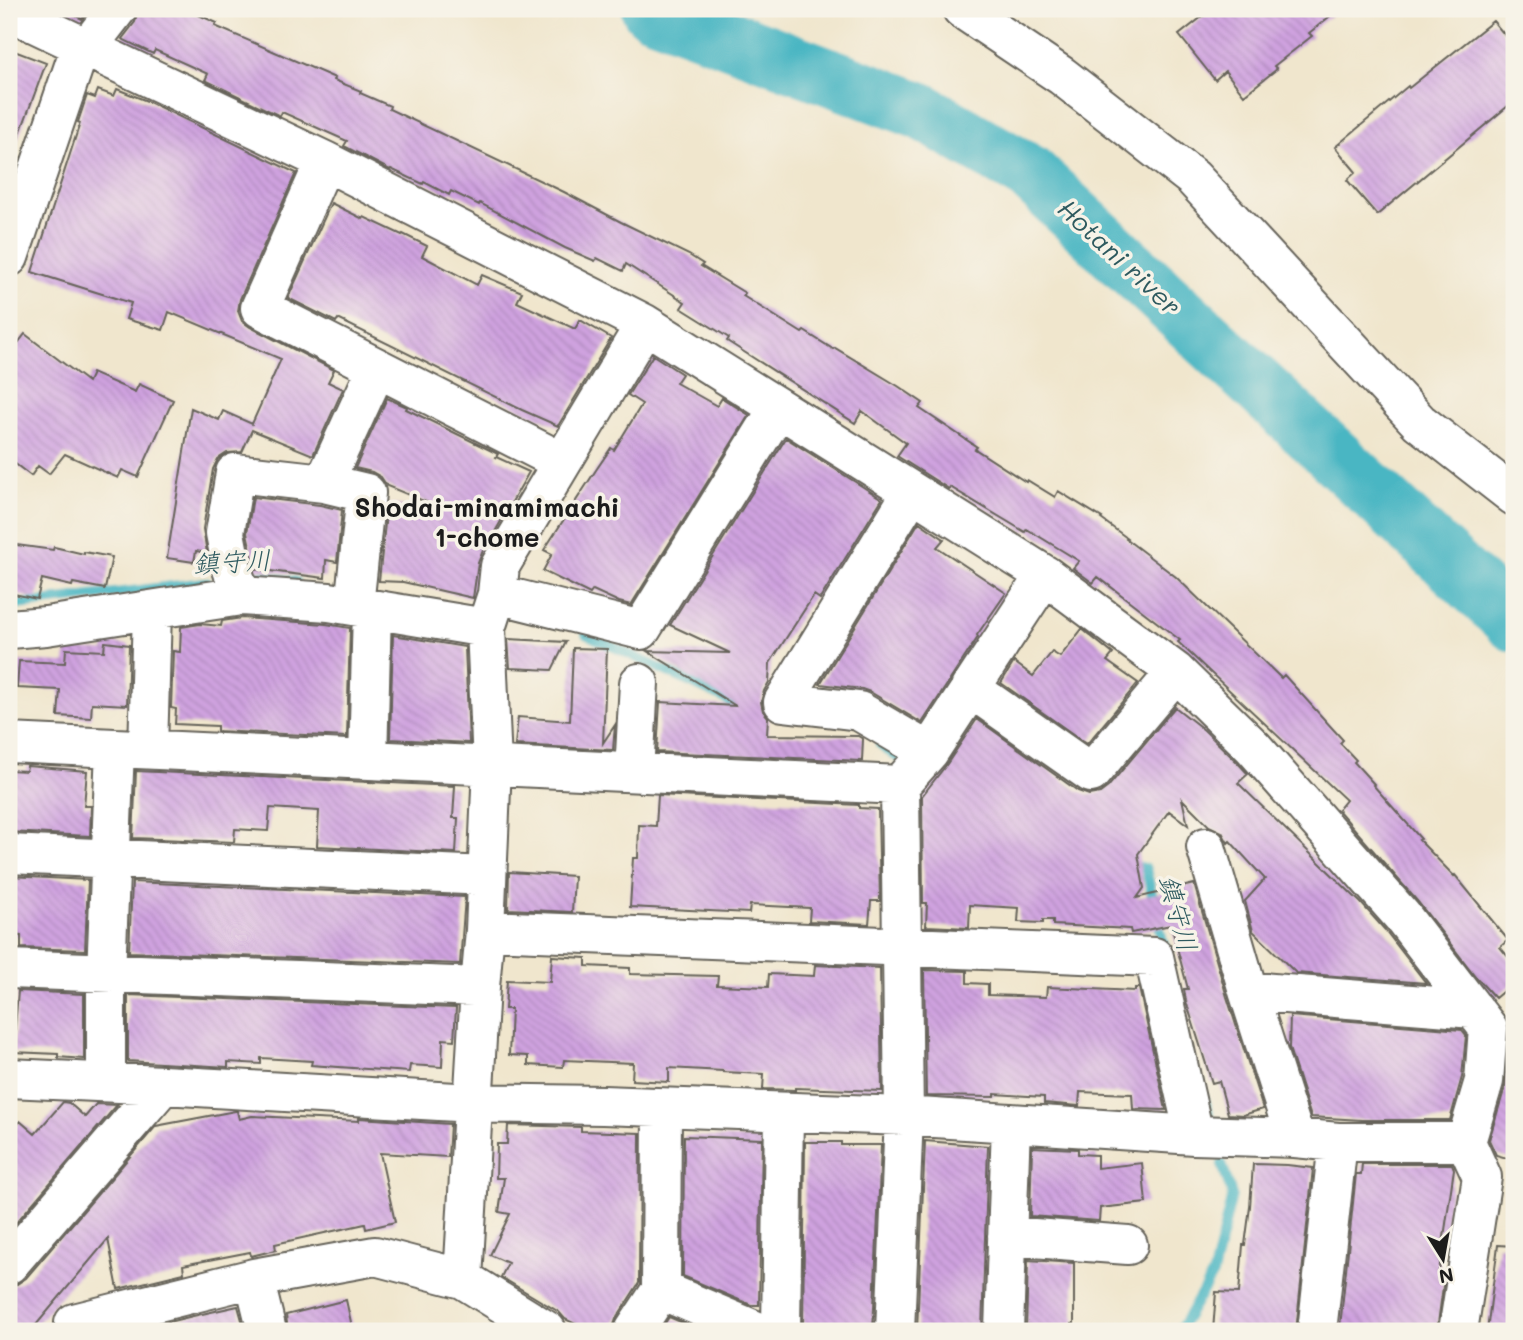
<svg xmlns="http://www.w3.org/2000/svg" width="1523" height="1340" font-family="Mali,'Klee One',sans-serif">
	<defs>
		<pattern id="building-back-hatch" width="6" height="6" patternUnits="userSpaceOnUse" patternTransform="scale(1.75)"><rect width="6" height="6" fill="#cfa2df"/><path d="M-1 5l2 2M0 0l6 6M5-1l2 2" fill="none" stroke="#b18bbf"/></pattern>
	</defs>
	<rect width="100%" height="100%" fill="#f7f3e8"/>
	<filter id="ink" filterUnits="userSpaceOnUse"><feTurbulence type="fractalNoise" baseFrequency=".0143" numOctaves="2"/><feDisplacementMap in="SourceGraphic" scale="14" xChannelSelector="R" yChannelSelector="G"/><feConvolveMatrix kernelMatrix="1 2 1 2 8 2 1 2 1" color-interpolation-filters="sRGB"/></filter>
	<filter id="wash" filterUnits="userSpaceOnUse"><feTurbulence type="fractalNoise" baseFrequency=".00686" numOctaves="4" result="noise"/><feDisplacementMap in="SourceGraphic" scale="28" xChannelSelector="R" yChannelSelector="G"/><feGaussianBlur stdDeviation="1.57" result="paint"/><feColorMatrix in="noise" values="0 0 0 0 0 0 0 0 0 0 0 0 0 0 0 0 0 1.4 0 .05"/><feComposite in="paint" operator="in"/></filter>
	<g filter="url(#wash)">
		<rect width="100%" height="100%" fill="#f0e6cd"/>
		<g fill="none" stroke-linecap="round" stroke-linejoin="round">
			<path stroke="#48b6c3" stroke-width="10" d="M242,578L261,576L296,582
				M9,606L206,582
				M586,634L734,703
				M880,744L897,757
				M1130,864L1146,869L1165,950
				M1204,1097L1209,1113
				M1179,1331L1213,1274L1232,1195L1222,1164"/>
			<path stroke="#48b6c3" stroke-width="58" d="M650,9L921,111L1029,173L1514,623"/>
		</g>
		<g id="blocks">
			<path fill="url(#building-back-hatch)" d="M61,9H90L82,19Z
				M138,9H185L217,23L215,26L335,78L334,80L361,91L360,93L390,106L389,109L564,192L621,222L689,255L703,264L701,266L745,293L743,296L802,333L804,331L833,349L835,348L898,386L923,403L919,408L977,447L975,449L1026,482L1027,480L1055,497L1058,491L1102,518L1101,519L1127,538L1126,539L1176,577L1281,678L1284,675L1343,740L1340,743L1356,760L1354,762L1374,784L1373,785L1421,839L1419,840L1454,876L1455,875L1508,940L1500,947L1514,964V982L1495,998L1476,977L1418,902L1338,810L1346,800L1178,642L1180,640L1098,577L1093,583L1073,568L1079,561L1027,529L1025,532L950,487L949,489L897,456L906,443L862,411L855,423L727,341L729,338L681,308L685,302L626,264L623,271L597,258L595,261L565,248L480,203L479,205L451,191L449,195L424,182L423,184L391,169L390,170L344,146L347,141L282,112L280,116L205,80L208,74L155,50L153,54L122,39L135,22Z
				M1212,9H1339L1309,33L1312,36L1274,66L1277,69L1244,95L1225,71L1215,80L1179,35Z
				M1493,21L1514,46V101L1377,215L1347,180L1356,172L1335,147L1408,86L1409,88Z
				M9,49L46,63L12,155L9,154Z
				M117,89L147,101L296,173L240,299L238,311L242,321L250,327L334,370L328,382L343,389L313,455L252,430L242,452L227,453L218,459L213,469L203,529L207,553L196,551L194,562L167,558L191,408L219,420L223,411L252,424L281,359L169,312L163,330L126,319L131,303L32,272L80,123L78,122L87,95L95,98L98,90L114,96Z
				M331,203L363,219L364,217L402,235L403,234L427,246L422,256L477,285L482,275L522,292L517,302L575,329L580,320L611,338L558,426L522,410L338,319L336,322L288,298Z
				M25,334L88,382L92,373L135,392L139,384L173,400L138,477L122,470L118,478L65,454L49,474L38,466L31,476L9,459V355Z
				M653,355L682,374L676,383L717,406L722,398L749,415L631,605L619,602L593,590L590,594L543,571L552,554L544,550L596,470L611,448L614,450L642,404L628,395Z
				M387,398L407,407L406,409L498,454L496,457L529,472L488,544L486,543L478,563L473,598L403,582L379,581L387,504L435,510L436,506L387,486L381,477L372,472L355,468Z
				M786,438L882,499L820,599L814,595L770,663L769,682L764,691L761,702L763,711L768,717L767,735L858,736L863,739L862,761L657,752L660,702L736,706L647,651L730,653L670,625Z
				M253,497L320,505L342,510L337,562L326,560L325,578L255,569L247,533Z
				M919,522L944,539L937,547L1006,593L977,635L978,637L922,723L870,692L862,689L820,684Z
				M9,544L53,550L54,547L84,554V552L112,557L105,589L73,583L72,586L42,579L37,599L9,593Z
				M242,618L326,624L350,628L347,737L217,731V726L175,724L176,709L171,708L173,651L180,652L181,627L200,624L221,626L222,621Z
				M1082,629L1113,654L1107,661L1138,683L1087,744L1001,683L1014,662L1033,676L1052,652L1060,657Z
				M393,635L465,647L469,743L390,739Z
				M508,639L566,642L552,670L510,668Z
				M105,642L129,645L127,705L92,703L91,718L58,716L60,690L17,688L19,661L65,663L66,649L104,651Z
				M573,648L607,649L603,743L615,725L613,750L515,745L518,717L570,721Z
				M1175,707L1204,730L1237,762L1248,774L1238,783L1361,903L1385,930L1426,983L1296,973L1253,931L1245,901L1265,879L1230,841L1228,843L1222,832L1209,826L1182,799L1188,825L1169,811L1138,854L1144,888L1137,898L1194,884L1227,997L1263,1109L1243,1115L1228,1114L1219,1081L1212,1083L1186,1001L1184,989H1188L1171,925L1131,933L1130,929L1053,925V920H1043V923L1018,922L1019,908L970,905L969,928L926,926L927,903H923L922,796L947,764L977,719L1078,791L1089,795L1100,793L1108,787Z
				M27,766L87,771L84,806H91L90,836L9,832V770L26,771Z
				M136,771L455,786L453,818H458L456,853L317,846L319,811L270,808L268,831L235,829L234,842L133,838Z
				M658,795L859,805V808L878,809L880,901H871L869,924L809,921L810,908L750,905L749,913L630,907L633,858H638L639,825L656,826Z
				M509,872L574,876L572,912L508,909Z
				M9,876L88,880L85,950L21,948V936L9,935Z
				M132,882L465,897L460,964L129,952Z
				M552,956L586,958V966L630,968V974L718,976L717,985L768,987L769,974L814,976L815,965L880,968L882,1091L795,1088V1090L763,1089L764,1074L723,1072V1071L669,1068V1082L632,1080L633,1063L564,1060L563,1067L528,1065V1056L509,1055L511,1009H505L507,980L550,982Z
				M924,970L967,971V983L988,984V995L1046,997L1047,987L1135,991V988H1139L1166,1110L1133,1109L1132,1094L1080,1092L1079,1106L1044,1103V1097L995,1094V1097L926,1096Z
				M18,991L84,994V1059L58,1057V1054L13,1052Z
				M128,995L456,1008L454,1040L443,1039L442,1067L410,1065L409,1072L311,1065L312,1061L261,1058V1064L228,1062V1067L128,1061Z
				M1290,1016L1462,1030L1466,1035L1462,1077L1450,1120H1362L1311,1117L1289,1048Z
				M1509,1034H1514V1160L1496,1155L1489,1140L1505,1087Z
				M63,1102L69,1103L85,1117L96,1104L117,1105L9,1231V1134L20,1121L35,1134Z
				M235,1111H237L239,1119L252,1116L359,1121V1118L450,1124L448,1157L380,1153L395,1222L366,1229L365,1224L275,1244L276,1250L251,1256L250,1252L183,1265L184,1273L118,1289L108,1239L31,1331H9V1285L17,1284L26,1278L156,1126Z
				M508,1125L581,1127V1131L640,1133L639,1283L616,1319L612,1331H590L565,1319L559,1312L501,1277L508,1263L490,1255L510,1214L499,1212L504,1178H496L497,1144H507Z
				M684,1136L762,1139L759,1305H751L683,1276Z
				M925,1141L988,1146L982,1331H917Z
				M805,1142H841V1145H881L873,1331H803Z
				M1032,1147L1078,1149V1154L1097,1155V1168L1142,1163L1146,1203L1100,1208L1099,1221L1030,1216Z
				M1253,1164L1287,1165L1313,1168L1296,1331H1213L1216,1292L1239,1293L1243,1245H1245L1250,1207Z
				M1362,1164H1452L1454,1169L1438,1278L1444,1279L1437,1331H1388L1340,1327L1356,1174H1361Z
				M1498,1245L1514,1246V1331H1487Z
				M1028,1260L1074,1263V1324H1071V1331H1026Z
				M346,1300L353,1331H288L286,1315Z
				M238,1306L245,1331H131L193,1316Z
				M669,1317L702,1331H660Z"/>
		</g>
	</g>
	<g filter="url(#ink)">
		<use href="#blocks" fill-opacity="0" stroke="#66635a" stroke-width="2"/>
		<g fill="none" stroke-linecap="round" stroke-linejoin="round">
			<defs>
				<path id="minor" d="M962,9L1062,76L1193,178L1419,422L1514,496
					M9,11L325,161L645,324L1045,575L1176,672L1253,747L1402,916L1488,1028L1484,1081L1466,1142H1338L1295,1138L1194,1135L904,1116L603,1105L473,1103L163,1085L9,1078
					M87,48L117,9
					M325,161L260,308L562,462
					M9,257L81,45
					M324,483L377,368
					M912,492L783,702L859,711L929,752
					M497,594L641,630L778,409
					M241,596L232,569L225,533L235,473L324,483L366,493L354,606
					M9,629L46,626L241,596L329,602L486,628
					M970,688L1091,773L1176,672
					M9,743L900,785L929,752L1045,575
					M148,749L152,611
					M368,759L372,610
					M634,772L639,683
					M1206,847L1248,991L1295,1138
					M9,854L487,876
					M485,930L1154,957L1194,1135
					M9,969L480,987
					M1248,991L1474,1009
					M106,1082V974L115,748
					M1007,1236L1128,1245
					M9,1264L163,1085
					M254,1278L267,1331
					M463,1279L480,987L485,930L492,765L486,628L497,594L500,566L645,324
					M661,1290L757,1331
					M76,1331L74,1323L254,1278L375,1256L463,1279L547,1331
					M634,1331L661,1290L662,1108
					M781,1331L784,1112
					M895,1331L904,1116L900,785
					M1004,1331L1011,1123
					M1317,1331L1338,1142
					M1458,1331L1482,1177L1466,1142"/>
			</defs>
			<use href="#minor" stroke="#66635a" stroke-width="42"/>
			<use href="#minor" stroke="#fff" stroke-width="38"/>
		</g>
	</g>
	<g text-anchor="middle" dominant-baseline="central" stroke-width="7" stroke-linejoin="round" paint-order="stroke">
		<g font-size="26" font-style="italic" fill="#2e5a5f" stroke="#f7f3e8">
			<text transform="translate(1120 257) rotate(43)">Hotani river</text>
			<text transform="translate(232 561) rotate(-3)">鎮守川</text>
			<text transform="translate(1179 913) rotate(75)">鎮守川</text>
		</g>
		<g font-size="26" font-weight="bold" fill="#1c1c1c" stroke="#f7f3e8">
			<text x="487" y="507">Shodai-minamimachi<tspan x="487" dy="30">1-chome</tspan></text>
		</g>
	</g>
	<rect width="1523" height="1340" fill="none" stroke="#f7f3e8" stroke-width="35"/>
	<g transform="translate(1443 1259) rotate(169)" stroke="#f7f3e8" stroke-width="5" paint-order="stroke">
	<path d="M0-5L12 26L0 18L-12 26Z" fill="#1c1c1c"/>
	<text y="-10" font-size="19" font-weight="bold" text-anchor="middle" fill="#1c1c1c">N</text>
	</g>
</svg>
